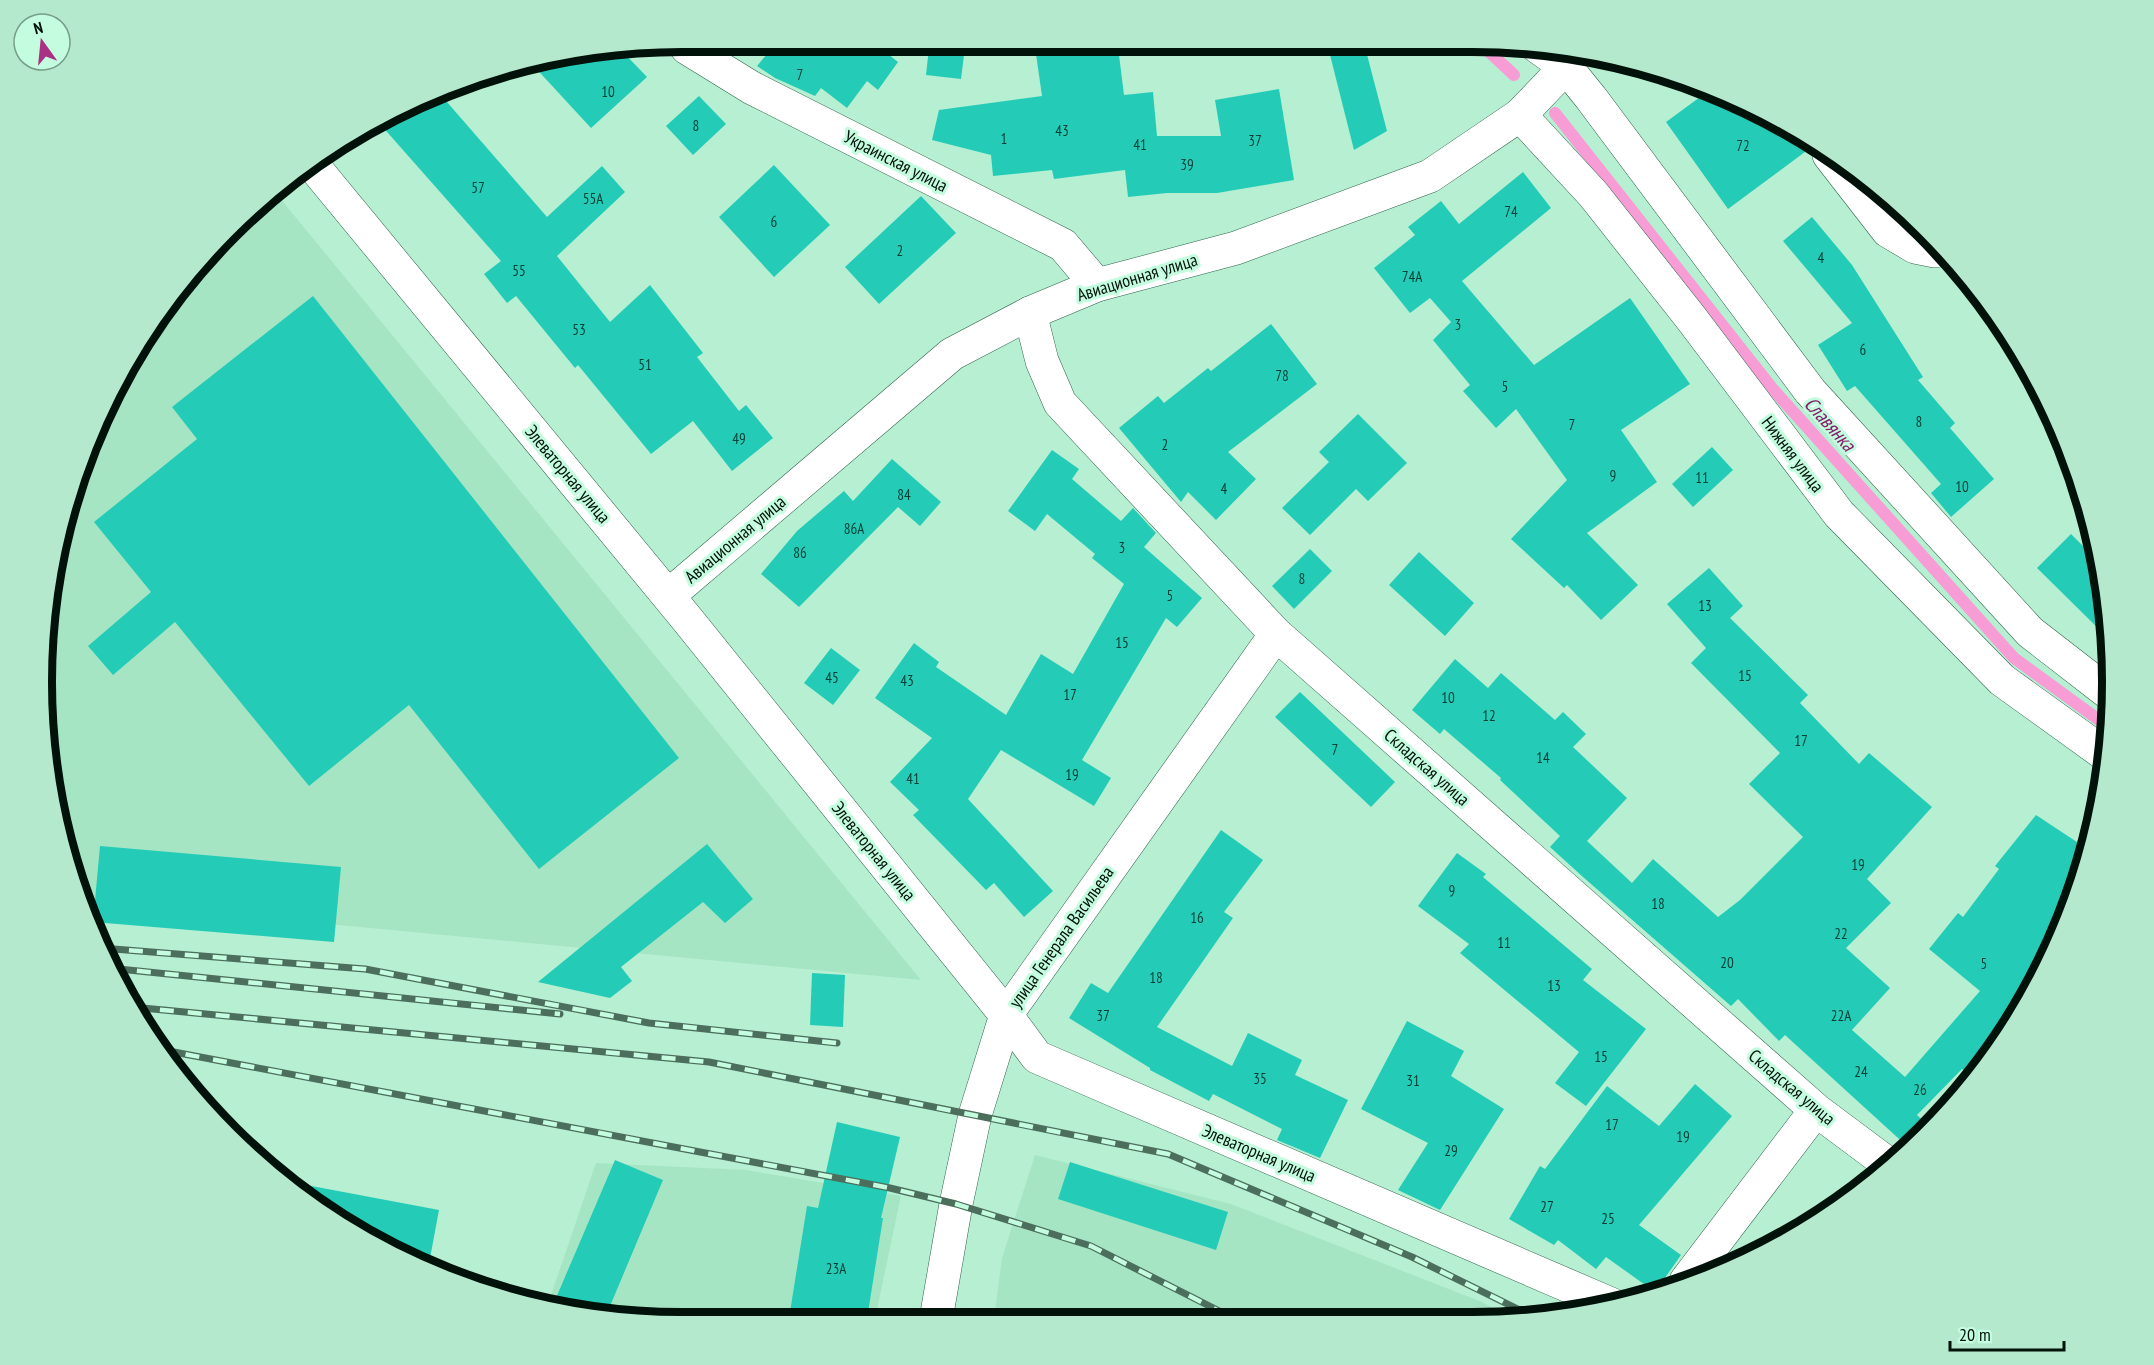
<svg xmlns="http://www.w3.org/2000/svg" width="2154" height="1365" font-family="'PT Sans Narrow',sans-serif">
	<rect width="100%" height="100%" fill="#b7efd2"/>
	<path fill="#a5e5c4" d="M275,192L921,980L84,901L64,849L42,682L54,558L76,476L128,363L175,292L230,229Z
		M1035,1155L1231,1204L1482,1302L1515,1321L994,1319L1002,1258Z
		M596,1163L746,1170L901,1196L875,1319L599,1318L548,1304Z"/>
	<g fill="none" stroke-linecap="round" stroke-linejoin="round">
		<path stroke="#f89cd6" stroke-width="12" d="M1484,47L1514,75
			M1555,113L1772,388L2014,658L2110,728"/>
	</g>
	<path fill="#24ccb8" d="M965,47L961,79L926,75L929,48Z
		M1035,47H1118L1124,95L1153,92L1157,136H1221L1215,100L1279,89L1294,180L1217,193H1167L1128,197L1125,170L1054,179L1052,170L993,176L991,155L932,140L939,110L1042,96Z
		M1328,47H1365L1387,131L1354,150Z
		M599,48H619L647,77L591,128L531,63Z
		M772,48H893L888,54L898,62L878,90L867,81L847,108L821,88L815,96L775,78L757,66Z
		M1711,89L1813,146L1728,209L1666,122Z
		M440,94L547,217L602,166L625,192L557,256L610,322L650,285L703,353L697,357L739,411L746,405L773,438L732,471L693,421L651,454L578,365L575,368L516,296L507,303L484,274L501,261L380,124Z
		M699,96L726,124L693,155L666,126Z
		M774,165L830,225L774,277L719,217Z
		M1523,172L1551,208L1462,281L1534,365L1630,298L1690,384L1621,430L1657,482L1587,533L1638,585L1601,620L1567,585L1564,588L1511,539L1567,480L1516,409L1496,428L1463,391L1470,385L1433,340L1451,322L1430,298L1410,313L1374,268L1415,235L1408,227L1441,201L1459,224Z
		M921,196L956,233L879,304L845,267Z
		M1812,217L1852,265L1923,377L1918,380L1955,423L1950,428L1994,479L1951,517L1931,493L1941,484L1855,386L1847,391L1818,345L1852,323L1783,241Z
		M313,296L679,758L539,869L409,705L309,786L175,622L113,675L88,646L151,592L94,522L197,439L172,407Z
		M1271,324L1317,384L1228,452L1256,479L1216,520L1188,492L1181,502L1119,428L1158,396L1164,403L1208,368L1211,371Z
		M1358,414L1407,463L1368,501L1356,489L1310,535L1282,508L1329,462L1319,452Z
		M1712,447L1733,470L1693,507L1672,484Z
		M1052,450L1079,469L1072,479L1121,521L1133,508L1156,533L1144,547L1202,598L1177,627L1166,618L1082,760L1111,778L1094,806L1001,750L968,799L1053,891L1024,917L994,883L986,890L913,815L919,810L890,782L932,738L875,698L914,643L939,662L936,667L1006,715L1041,654L1073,674L1124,584L1092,558L1095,554L1047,514L1035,531L1008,511Z
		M892,459L941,502L920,526L898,507L799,607L761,574L797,531L844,491L853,501Z
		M2071,534L2098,561L2107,599L2108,638L2037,568Z
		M1310,549L1332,571L1294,609L1272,586Z
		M1419,552L1474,603L1445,636L1389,585Z
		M1709,568L1743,606L1730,618L1808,695L1800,703L1859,764L1869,753L1932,807L1867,879L1891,903L1846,948L1890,988L1852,1030L1905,1077L1980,991L1929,949L1958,913L1963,917L1999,869L1995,866L2036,815L2089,850L2068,886L2074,892L2046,966L1991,1054L1971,1077L1962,1069L1917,1115L1929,1126L1909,1148L1785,1035L1779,1041L1738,999L1731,1006L1583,877L1550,847L1560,836L1500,780L1501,778L1444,729L1440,734L1412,710L1455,659L1488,688L1501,673L1555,720L1563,712L1586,734L1573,747L1627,798L1587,841L1632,883L1653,859L1718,917L1740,900L1803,837L1749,784L1780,753L1691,663L1706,648L1667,604Z
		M831,648L860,670L833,705L804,683Z
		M1300,692L1395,782L1371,807L1275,717Z
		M1221,830L1263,860L1224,912L1233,918L1157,1027L1232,1066L1248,1033L1302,1060L1295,1075L1348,1100L1320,1158L1277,1140L1282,1129L1213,1094L1209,1101L1150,1070V1068L1069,1018L1091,983L1108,993Z
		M707,844L753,899L725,923L703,902L621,967L632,981L610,998L538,982Z
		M100,846L341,867L334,942L93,922Z
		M1457,853L1486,874L1483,877L1592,969L1583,980L1646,1029L1586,1106L1555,1083L1579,1052L1460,953L1469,944L1418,906Z
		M812,973L845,975L843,1027L810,1025Z
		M1407,1021L1464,1051L1451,1076L1504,1109L1440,1210L1398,1190L1428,1143L1361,1109Z
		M1695,1084L1732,1116L1639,1225L1681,1255L1655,1292L1606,1257L1596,1269L1558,1240L1554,1245L1509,1219L1540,1166L1545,1169L1607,1086L1659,1126Z
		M837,1122L900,1137L881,1218H883L867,1319L789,1318L807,1206L818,1208Z
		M615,1160L663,1180L605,1318H599L553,1305Z
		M1070,1162L1228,1212L1216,1250L1058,1199Z
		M285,1181L439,1210L428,1269L292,1190L284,1183Z"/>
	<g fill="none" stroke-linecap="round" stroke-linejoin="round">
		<defs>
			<path id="minor" d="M1538,47L1566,67L1591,98L1810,391L2030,632L2110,694
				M687,48L752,88L1063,245L1097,285
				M1520,115L1593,194L1691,318L1839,514L2002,680L2106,755
				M1829,155L1888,231L1915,247L1935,251L1940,248
				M1030,313L1042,361L1060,403L1276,634L1816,1110L1891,1166
				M1276,634L1006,1015L1037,1057L1613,1305
				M1686,1281L1816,1110"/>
			<path id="secondary" d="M311,163L687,619L1006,1015L975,1115L956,1204L936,1319
				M668,596L952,354L1030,313L1097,285L1236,248L1430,176L1520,115L1566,67L1575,53"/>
		</defs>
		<use href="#minor" stroke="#2f644c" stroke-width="34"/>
		<use href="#secondary" stroke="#2f644c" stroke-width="34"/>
		<use href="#minor" stroke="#fff" stroke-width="33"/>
		<use href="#secondary" stroke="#fff" stroke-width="33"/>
		<defs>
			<path id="rail" d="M101,948L365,969L649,1023L837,1043
				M109,968L560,1014
				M132,1007L709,1062L1168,1154L1412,1257L1536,1318
				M158,1049L890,1188L956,1204L1091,1246L1237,1320"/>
		</defs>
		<use href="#rail" stroke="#4c6e5c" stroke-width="7"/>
		<use href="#rail" stroke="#c4fcdf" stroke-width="4.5" stroke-dasharray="14" stroke-linecap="butt"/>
	</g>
	<g text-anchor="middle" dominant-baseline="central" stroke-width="6" stroke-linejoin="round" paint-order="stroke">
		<g font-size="15" fill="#094035">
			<text x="800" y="74">7</text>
			<text x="608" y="91">10</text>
			<text x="696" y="125">8</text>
			<text x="1062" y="130">43</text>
			<text x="1004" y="138">1</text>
			<text x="1255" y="140">37</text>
			<text x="1140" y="144">41</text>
			<text x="1743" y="145">72</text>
			<text x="1187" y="164">39</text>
			<text x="478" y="187">57</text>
			<text x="593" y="198">55А</text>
			<text x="1511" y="211">74</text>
			<text x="774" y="221">6</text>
			<text x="900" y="250">2</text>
			<text x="1821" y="257">4</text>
			<text x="519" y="270">55</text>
			<text x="1412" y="276">74А</text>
			<text x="1458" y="324">3</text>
			<text x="579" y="329">53</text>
			<text x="1863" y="349">6</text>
			<text x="645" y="364">51</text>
			<text x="1282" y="375">78</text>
			<text x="1505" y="386">5</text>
			<text x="1919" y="421">8</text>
			<text x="1572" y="424">7</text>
			<text x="739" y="438">49</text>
			<text x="1165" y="444">2</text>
			<text x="1613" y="475">9</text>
			<text x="1702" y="477">11</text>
			<text x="1962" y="486">10</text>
			<text x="1224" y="488">4</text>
			<text x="904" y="494">84</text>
			<text x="854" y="528">86А</text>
			<text x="1122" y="547">3</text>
			<text x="800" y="552">86</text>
			<text x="1302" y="578">8</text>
			<text x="1170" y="595">5</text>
			<text x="1705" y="605">13</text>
			<text x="1122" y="642">15</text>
			<text x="1745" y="675">15</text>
			<text x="832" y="677">45</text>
			<text x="907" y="680">43</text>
			<text x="1070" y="694">17</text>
			<text x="1448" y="697">10</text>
			<text x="1489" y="715">12</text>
			<text x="1801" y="740">17</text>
			<text x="1335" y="749">7</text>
			<text x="1543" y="757">14</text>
			<text x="1072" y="774">19</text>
			<text x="913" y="778">41</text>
			<text x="1858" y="864">19</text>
			<text x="1452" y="890">9</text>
			<text x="1658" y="903">18</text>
			<text x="1197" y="917">16</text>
			<text x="1841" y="933">22</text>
			<text x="1504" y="942">11</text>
			<text x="1727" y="962">20</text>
			<text x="1984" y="963">5</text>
			<text x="1156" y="977">18</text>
			<text x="1554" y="985">13</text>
			<text x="1103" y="1015">37</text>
			<text x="1841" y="1015">22А</text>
			<text x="1601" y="1056">15</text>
			<text x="1861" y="1071">24</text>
			<text x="1260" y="1078">35</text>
			<text x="1413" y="1080">31</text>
			<text x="1920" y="1089">26</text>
			<text x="1612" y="1124">17</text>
			<text x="1683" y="1136">19</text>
			<text x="1451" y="1150">29</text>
			<text x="1547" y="1206">27</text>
			<text x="1608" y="1218">25</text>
			<text x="836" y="1268">23А</text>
		</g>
		<g font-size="18" fill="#001209" stroke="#c4fcdf">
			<text transform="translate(896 161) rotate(27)">Украинская улица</text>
			<text transform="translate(1137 277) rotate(-17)">Авиационная улица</text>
			<text transform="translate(1793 454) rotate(53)">Нижняя улица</text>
			<text transform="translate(568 474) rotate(50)">Элеваторная улица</text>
			<text transform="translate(735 539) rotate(-40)">Авиационная улица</text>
			<text transform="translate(1427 767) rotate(41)">Складская улица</text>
			<text transform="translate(874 851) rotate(51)">Элеваторная улица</text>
			<text transform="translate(1061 937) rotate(-55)">улица Генерала Васильева</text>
			<text transform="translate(1792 1087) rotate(40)">Складская улица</text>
			<text transform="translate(1259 1153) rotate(23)">Элеваторная улица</text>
		</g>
		<g font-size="20" font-style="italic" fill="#861c68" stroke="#c4fcdf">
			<text transform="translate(1830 424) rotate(48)">Славянка</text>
		</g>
	</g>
	<path d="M0 0H2154V1365H0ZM682 52H1472A630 630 0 0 1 2102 682V682A630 630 0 0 1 1472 1312H682A630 630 0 0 1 52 682V682A630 630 0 0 1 682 52Z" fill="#b4e9ce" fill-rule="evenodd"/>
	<path fill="none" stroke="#001209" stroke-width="8" d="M682 52H1472A630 630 0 0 1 2102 682V682A630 630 0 0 1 1472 1312H682A630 630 0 0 1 52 682V682A630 630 0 0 1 682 52Z"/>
	<g transform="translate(42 42) rotate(345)"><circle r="28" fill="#c4fcdf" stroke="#769e89" stroke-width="1.5"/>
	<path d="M0-4.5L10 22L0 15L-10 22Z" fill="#a93085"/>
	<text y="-9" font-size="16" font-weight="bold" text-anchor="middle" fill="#001209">N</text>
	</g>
	<path d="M1950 1341v9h114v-9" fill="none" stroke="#001209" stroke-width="3"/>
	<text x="1959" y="1341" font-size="18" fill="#001209" stroke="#c4fcdf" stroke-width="4.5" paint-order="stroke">20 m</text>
</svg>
